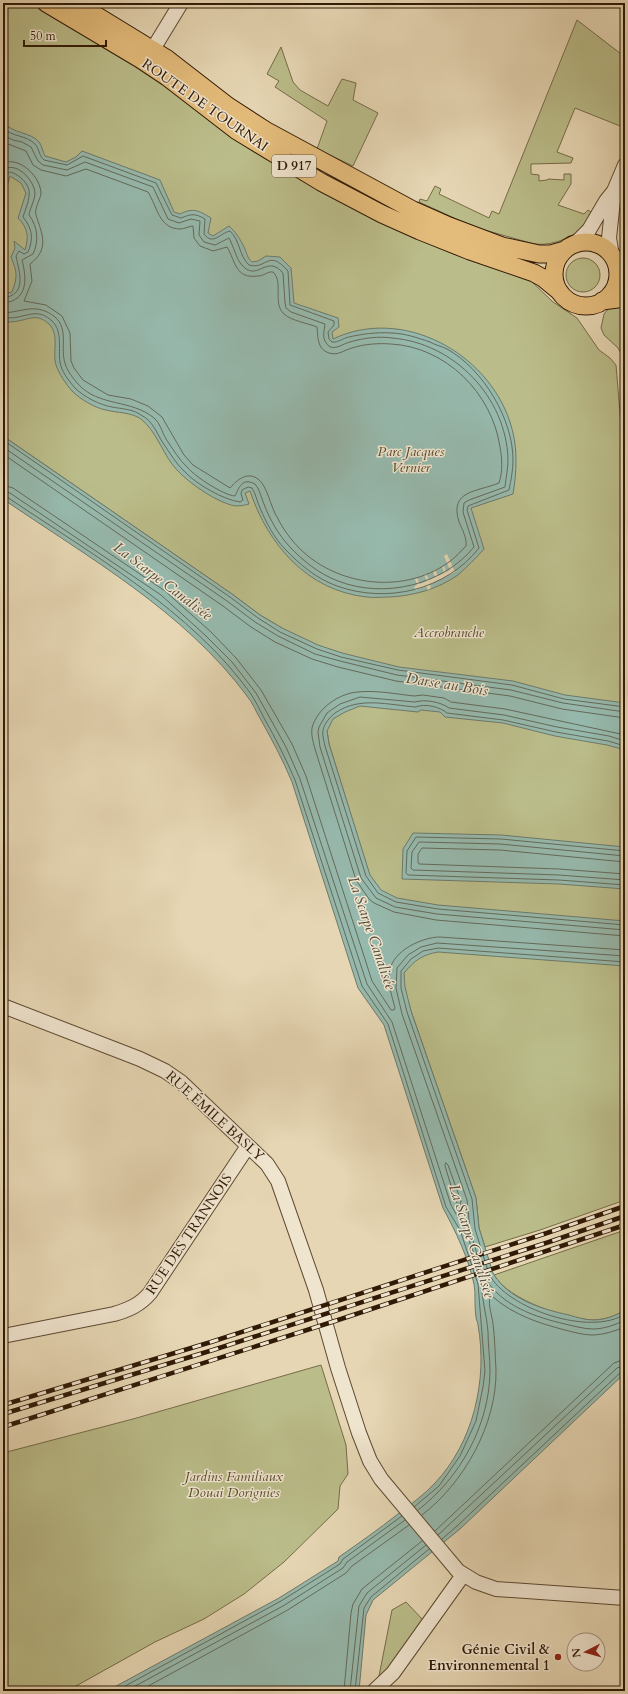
<svg xmlns="http://www.w3.org/2000/svg" width="628" height="1694" font-family="Cardo,serif">
	<rect width="100%" height="100%" fill="#e6d6b3"/>
	<filter id="stains"><feTurbulence type="fractalNoise" baseFrequency=".005" numOctaves="4"/><feColorMatrix values="0 0 0 0 .2 0 0 0 0 .09 0 0 0 0 .02 0 0 0 .5 -.17"/></filter>
	<radialGradient id="worn" r=".72"><stop offset=".6" stop-color="#630" stop-opacity="0"/><stop offset="1" stop-color="#630" stop-opacity=".3"/></radialGradient>
	<path fill="#babc89" stroke="#766b48" d="M3,3H37L134,62L206,116L529,279L553,302L577,318L599,350L610,358L616,365L625,473V1200L540,1230L485,1247L479,1228L476,1198L411,1011L329,744L327,731L282,628L260,615L232,594L3,436Z
		M577,20L625,57V128L575,108L557,152L573,158L571,163L531,164V174L539,175V181L547,180L548,179L564,180V174H571V184L558,205L584,214L588,210L591,212C588,218 584,226 579,231C567,240 548,246 534,244L474,227L419,202L420,199L427,201L435,186L441,189L439,194L489,218L492,211L499,214Z
		M281,47L293,82L300,90L328,106L342,79L356,83L353,100L378,113L353,166L317,149L327,121L275,87L279,81L267,74Z
		M566 275a17 17 0 1 1 34 0a17 17 0 1 1-34 0Z
		M625,305V367L622,355L618,348L604,335L601,328L604,314L609,308Z
		M625,1230V1310C616,1316 604,1320 593,1320C566,1319 508,1300 494,1275Z
		M321,1365L346,1445L348,1474L340,1486L338,1509L284,1562L244,1594L204,1619L155,1642L67,1691H3V1453L133,1419Z
		M406,1602L424,1621L386,1674L379,1676L392,1610Z"/>
	<path fill="#96b9ad" stroke="#6e796a" d="M3,122C13,134 31,132 39,142C41,144 43,152 45,156L66,162L76,157L82,151L160,180L174,212L180,214C194,207 199,211 211,218L208,233L213,236L229,226C236,232 240,239 244,247C247,253 247,258 252,262L258,261L266,256L280,257L291,268L294,303L338,318L339,327L332,332L333,339C402,306 487,352 510,422C518,446 517,470 513,494L471,508L484,549C476,558 467,567 458,575C438,589 413,596 389,597C382,597 374,598 367,597C308,591 268,545 250,491L245,493L249,504C242,506 235,507 228,504C210,498 183,479 172,464C161,449 155,430 141,419C131,412 117,413 106,410C95,408 80,399 72,391C66,384 59,374 56,365C52,352 60,335 49,324C37,313 30,319 18,321C13,322 8,322 3,322V294L12,292C18,276 17,272 11,257L15,248L14,241L25,250C29,237 28,228 18,218L26,193L21,183L10,176L3,199Z
		M3,436L232,594L260,615L282,628L318,645L342,653L399,667L513,681L565,695L625,703V750L607,745L555,736L503,723L445,717L440,712L421,710L418,712L360,706L345,712L333,719L327,731L329,744L370,875L381,890L397,898L438,905L625,921V966L438,952C422,955 415,960 404,973L405,987L411,1011L476,1198L479,1228L493,1273C508,1299 541,1309 569,1315C576,1317 585,1320 593,1320C604,1320 616,1316 625,1310V1373L460,1529L373,1600L366,1615L359,1691H107L279,1598L338,1561L339,1557C359,1543 379,1529 398,1514C411,1504 424,1495 435,1483C473,1443 488,1380 478,1325C478,1322 476,1320 476,1317C474,1306 476,1294 474,1284C468,1257 456,1232 443,1208L384,1025L358,988L292,782C283,760 272,740 261,720C256,712 253,703 247,696C184,611 89,558 3,499Z
		M413,833L501,835L625,847V889L559,884L402,879L403,849Z"/>
	<path fill="#e6d6b3" d="M447,554L455,572L430,584L431,588L428,590L426,586L416,590L414,587L417,585L415,579L417,578L420,584L427,581L424,575L426,574L429,580L435,577L433,571L435,570L438,576L444,573L442,566H444L446,572L450,570L444,556Z"/>
	<g fill="none" stroke-linecap="round" stroke-linejoin="round">
		<path stroke="#646a5a" stroke-width="1" d="M3,128C12,137 26,135 35,144C39,148 39,156 44,160L67,165L83,156L156,183L172,215L181,218C191,214 195,213 205,219L204,234C213,246 220,233 230,231C240,240 239,256 249,265C267,270 268,248 288,271L290,305L334,321V325L328,332L329,339L332,342C338,343 343,338 349,337C362,334 377,332 391,333C404,333 418,338 430,342C435,345 441,346 447,349C483,369 513,419 513,460C513,470 511,480 509,490L468,506L467,510L479,548C446,590 387,604 337,586C317,579 299,564 285,549C274,538 266,522 260,508C257,502 256,494 252,488L248,487L242,490L241,494L243,500L240,502C224,500 196,484 185,472C176,464 170,453 163,443C156,432 153,421 141,415C133,409 122,409 112,407C100,405 84,397 75,388C69,381 61,371 60,362C58,349 63,331 52,321C40,310 32,314 18,317C14,318 8,318 3,318
			M3,135L13,140L22,142L31,147L38,161L43,165L67,170L85,162L153,187L168,219L179,223L191,219L200,221L199,235L204,242L215,245L229,238C233,245 237,260 241,264C257,284 266,253 283,273L285,303L286,308L291,312L325,324C324,332 321,340 330,347C338,349 342,344 350,342C363,338 379,336 392,338C454,343 506,397 508,459C508,468 506,478 505,487L469,500L464,503L463,512L474,547C443,585 384,599 338,581C319,574 302,560 289,546C278,534 269,518 264,504C261,497 260,490 255,484C242,477 239,488 235,496C223,495 196,477 188,468C179,460 173,449 166,439C162,432 160,423 154,418C131,399 99,407 78,384C73,378 67,371 65,363C60,349 69,329 55,317C36,302 23,312 3,313
			M3,142L26,151L33,165L41,170L66,176L86,169L148,192C157,206 159,229 180,229C185,229 189,226 193,226L194,238L200,246L213,251L227,247C236,262 235,279 258,276C264,276 268,271 273,272C284,282 272,303 284,314C292,321 307,323 317,327C318,337 317,349 329,353C338,356 344,350 352,348C364,344 379,343 391,344C446,347 492,393 500,447C502,458 503,471 499,483C477,492 449,490 459,522C462,529 467,538 466,546C461,551 455,558 449,562C401,597 328,585 292,540C286,533 281,525 277,517C271,508 267,485 258,479C247,471 237,480 230,488L193,465L184,455L162,417L148,406L131,399L108,395L83,380L74,368L71,361L70,333L62,316L46,305L24,301L32,281L30,264C50,249 42,234 36,215C34,209 40,200 41,194C41,177 20,156 3,163
			M3,170C16,160 34,180 35,193C35,200 30,208 29,215C38,227 39,241 33,254L22,260C27,279 28,301 3,303
			M3,185L6,175L10,172C19,174 31,185 29,195C29,202 25,210 23,217C32,228 34,238 28,252L24,254L19,251L16,256C19,272 28,295 3,298
			M3,440L230,597L258,618L280,632L317,649L341,657L398,670L512,685L564,699L625,707
			M3,447L227,601L255,622L278,636L315,654L340,661L397,675L511,690L563,703L625,712
			M3,454L223,606L251,627L275,642L312,659L338,667L396,681L510,696L562,709L625,718
			M3,485L13,488L165,591L211,632L236,658L261,690L292,744L306,776L372,981L391,1010H394L395,1008C392,996 387,983 390,970C393,951 422,937 440,937L625,950
			M3,491L10,493L161,595L206,636L232,662L256,693L286,747L300,779L367,984L392,1022L451,1205L464,1228L475,1256L477,1254L470,1230L467,1200L402,1014L396,988L397,968L408,955L421,947L437,943L625,956
			M3,496L7,497C91,554 191,610 251,694C256,702 260,710 264,718C276,739 286,759 295,780L362,986L388,1024L446,1207L460,1230L478,1284L485,1371L483,1387L476,1421L460,1456L439,1486L414,1507
			M625,735L505,709L451,702L444,698L423,695L414,696C396,694 376,690 358,692C340,693 317,708 312,728C311,734 313,742 315,749L356,880L369,899L374,903L394,912L436,920L625,936
			M625,741L609,736L557,727L504,715L449,708C441,702 425,699 415,702L360,697L340,704L327,713L319,727L318,732L320,747L361,878L376,898L395,907L437,914L625,930
			M625,746L608,741L556,732L503,720L447,713C440,707 425,703 416,707C388,705 360,696 335,713C330,717 324,724 323,730C322,735 324,741 325,746L366,876L378,893L396,902L438,909L625,925
			M625,851L501,839L416,837L407,851L406,873L408,875L559,880L625,885
			M625,856L500,844L419,842L412,852L411,868L413,870L559,875L625,880
			M625,862L500,850L422,848L418,854V862L419,864L559,869L625,874
			M625,962L438,948L423,951L411,959L401,971V988L407,1012L472,1199L475,1229L489,1274C507,1309 591,1337 625,1314
			M446,1163L448,1165L461,1201L460,1205L456,1202L445,1166Z
			M418,1510C460,1478 489,1426 490,1372C490,1358 488,1345 488,1332C487,1315 480,1295 482,1278H485C502,1306 535,1317 565,1324C574,1326 584,1329 593,1329C604,1329 615,1325 625,1320
			M422,1515C464,1483 497,1424 496,1370C495,1355 495,1339 493,1324C492,1315 488,1306 490,1297H493C514,1315 538,1323 565,1330C573,1332 583,1335 592,1335C603,1335 615,1331 625,1327
			M435,1531L614,1363L625,1359
			M438,1535L617,1368L625,1365
			M442,1539L457,1526L621,1372L625,1370
			M116,1691L281,1601L340,1564L343,1559L402,1516
			M126,1691L283,1606L343,1568L347,1562L405,1520
			M139,1691L286,1611L346,1573L352,1566L409,1525
			M344,1691L351,1613L353,1604L362,1589L422,1541
			M350,1691L359,1606L367,1593L426,1545
			M355,1691L364,1608L371,1597L429,1549"/>
		<defs>
			<path id="minor" d="M153,49L181,3
				M575,244L589,230L606,201L614,191L625,165
				M612,256L609,238L614,191
				M3,1006L140,1059L165,1071L181,1082L267,1164L278,1181L316,1290L338,1368L359,1433L370,1461L381,1479L458,1571L476,1582L496,1589L625,1598
				M3,1336L114,1314C128,1310 140,1305 150,1293L248,1146
				M374,1691L393,1673L463,1575"/>
			<path id="major" d="M46,3L140,59L167,77L237,131L321,182L382,214L420,231L470,251L534,273L543,278L560,292
				M76,3L166,58L228,106L265,130L413,210L449,226L502,246L539,254H551L565,250
				M554 274a32 32 0 1 1 64 0a32 32 0 1 1-64 0Z
				M602,301L625,298"/>
		</defs>
		<use href="#minor" stroke="#5e4931" stroke-width="16"/>
		<use href="#major" stroke="#311a06" stroke-width="19"/>
		<use href="#minor" stroke="#efe4ce" stroke-width="14"/>
		<use href="#major" stroke="#e3bb7a" stroke-width="17"/>
		<defs>
			<path id="rail" d="M3,1405L211,1342L547,1233L625,1206
				M3,1414L213,1350L549,1242L625,1216
				M3,1427L332,1322L625,1225"/>
		</defs>
		<use href="#rail" stroke="#311a06" stroke-width="4.5"/>
		<use href="#rail" stroke="#efe4ce" stroke-width="3" stroke-dasharray="9" stroke-linecap="butt"/>
	</g>
	<circle fill="#8f2418" stroke="#efe4ce" stroke-width="1.5" cx="558" cy="1657" r="4"/>
	<g text-anchor="middle" dominant-baseline="central" stroke-width="3" stroke-linejoin="round" paint-order="stroke">
		<rect fill="#efe4ce" stroke="#6a5742" stroke-width="1" x="272" y="155" width="44" height="22" rx="3"/>
		<g font-size="13" font-weight="bold" fill="#311a06">
			<text x="294" y="166">D 917</text>
		</g>
		<g font-size="14" fill="#311a06" stroke="#efe4ce">
			<text transform="translate(205 105) rotate(35)">ROUTE DE TOURNAI</text>
			<text transform="translate(215 1116) rotate(42)">RUE ÉMILE BASLY</text>
			<text transform="translate(189 1234) rotate(-56)">RUE DES TRANNOIS</text>
		</g>
		<g font-size="14" font-style="italic" fill="#5a4b2d" stroke="#efe4ce">
			<text x="411" y="451">Parc Jacques<tspan x="411" dy="16">Vernier</tspan></text>
			<text x="449" y="632">Accrobranche</text>
			<text x="234" y="1476">Jardins Familiaux<tspan x="234" dy="16">Douai Dorignies</tspan></text>
		</g>
		<g font-size="14" font-weight="bold" fill="#311a06" stroke="#efe4ce" text-anchor="end">
			<text x="550" y="1649">Génie Civil &amp;<tspan x="550" dy="16">Environnemental 1</tspan></text>
		</g>
		<g font-size="15" font-style="italic" fill="#4f4a38" stroke="#efe4ce">
			<text transform="translate(163 581) rotate(37)">La Scarpe Canalisée</text>
			<text transform="translate(447 684) rotate(9)">Darse au Bois</text>
			<text transform="translate(372 933) rotate(71)">La Scarpe Canalisée</text>
			<text transform="translate(472 1241) rotate(72)">La Scarpe Canalisée</text>
		</g>
	</g>
	<rect width="628" height="1694" fill="none" stroke="#e6d6b3" stroke-width="16"/>
	<rect x="4" y="4" width="620" height="1686" fill="none" stroke="#311a06" stroke-width="2"/>
	<rect x="8" y="8" width="612" height="1678" fill="none" stroke="#311a06"/>
	<g transform="translate(586 1652) rotate(264)"><circle r="19" fill="#efe4ce" stroke="#a3937e"/>
	<path d="M0-3L7 15L0 10L-7 15Z" fill="#8f2418"/>
	<text y="-6" font-size="11" font-weight="bold" text-anchor="middle" fill="#311a06">N</text>
	</g>
	<path d="M24 40v6h82v-6" fill="none" stroke="#311a06" stroke-width="2"/>
	<text x="30" y="40" font-size="12" fill="#311a06" stroke="#efe4ce" stroke-width="3" paint-order="stroke">50 m</text>
	<rect width="100%" height="100%" filter="url(#stains)"/>
	<rect width="100%" height="100%" fill="url(#worn)"/>
</svg>
